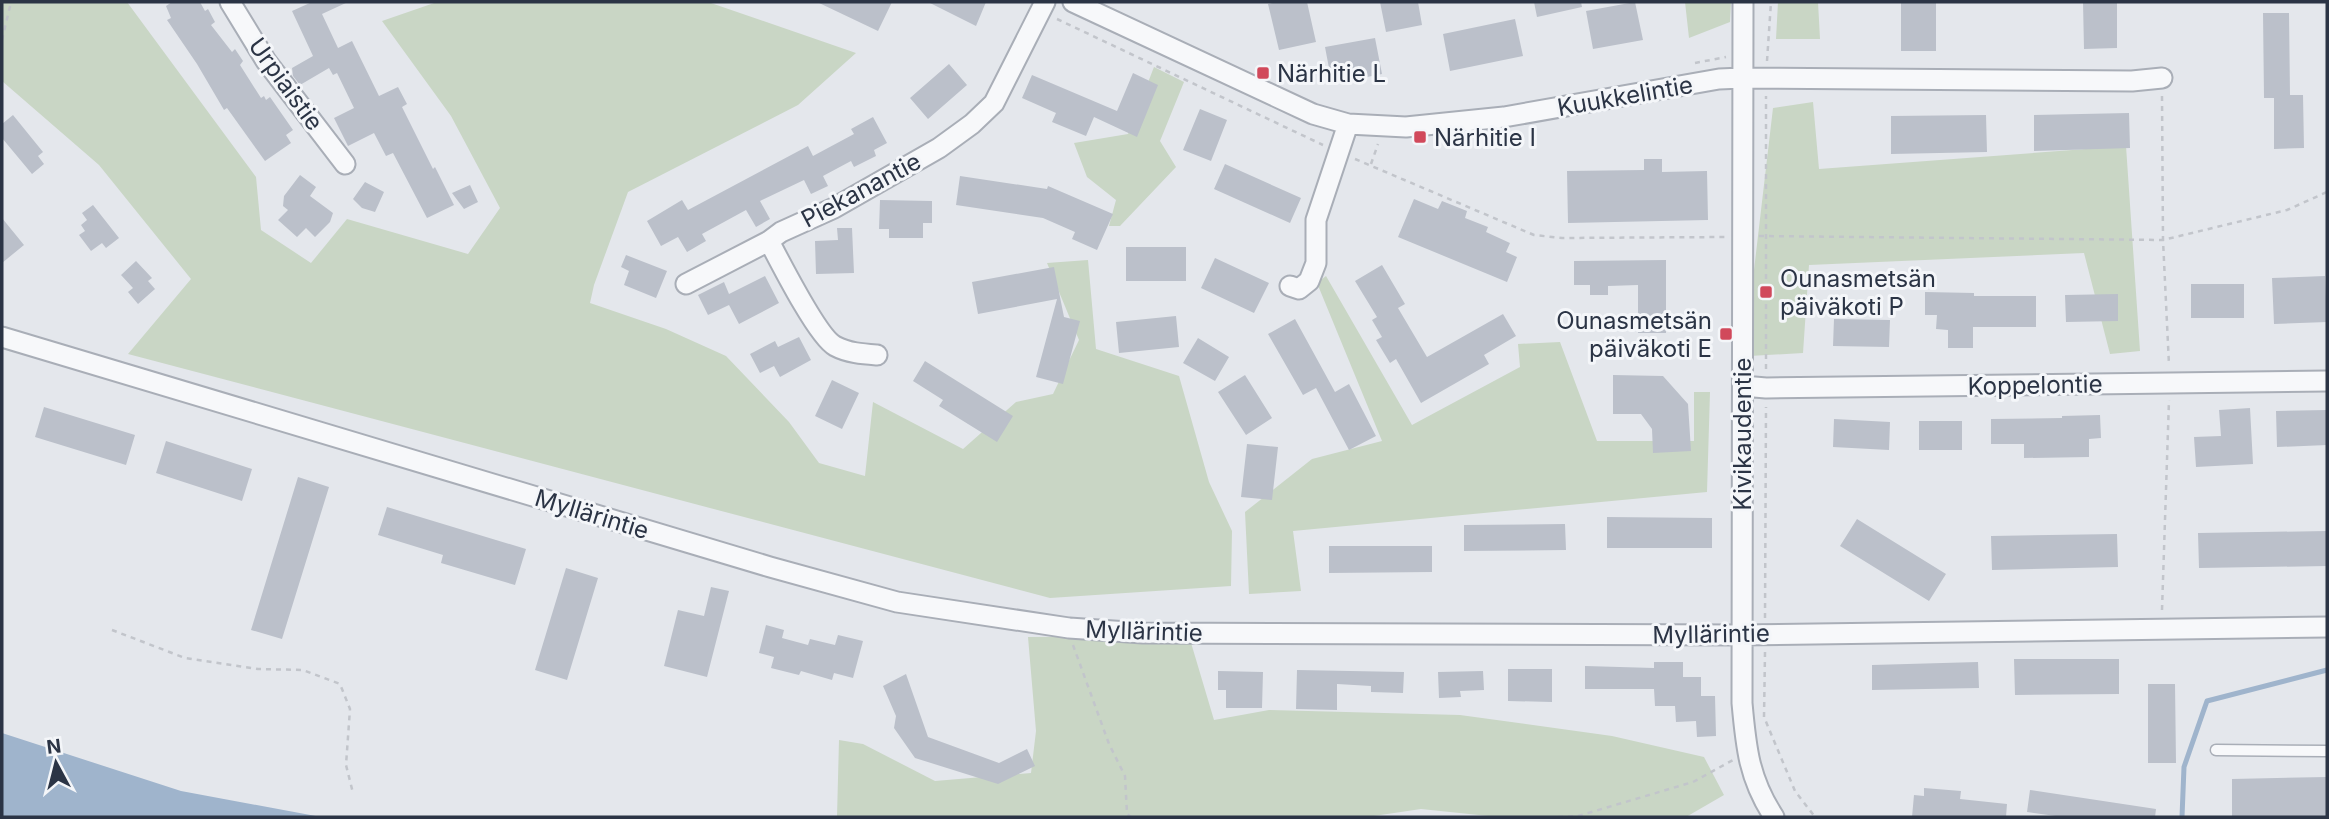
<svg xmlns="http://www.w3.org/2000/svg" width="2329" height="819" font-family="Inter,sans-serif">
	<rect width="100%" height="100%" fill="#e4e7ec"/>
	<path fill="#c9d6c5" d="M2,2H127L256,177L261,230L311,263L347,219L468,254L500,208L451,116L382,21L437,2H708L856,53L798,105L628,192L594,285L590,303L666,329L726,356L789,422L819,463L865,476L873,402L963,449L1016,402L1053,394L1079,340L1047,263L1088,260L1096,349L1179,376L1209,482L1232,531L1231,586L1050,598L128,354L191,279L99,165L2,81Z
		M1685,2H1731L1730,22L1689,38Z
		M1778,2H1818L1820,39H1776Z
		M1154,67L1184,82L1160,141L1176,167L1120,226H1109L1116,200L1087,177L1074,143L1128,134Z
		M1813,102L1819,169L2126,146L2140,351L2110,354L2084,253L1809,265L1803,353L1749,356L1754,270L1773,108Z
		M1326,276L1412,425L1520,367L1518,344L1560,342L1597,441H1694V392H1710L1707,492L1293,531L1301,591L1249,594L1245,512L1312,459L1382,441L1317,283Z
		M1189,636L1214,720L1269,710L1460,715L1612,736L1704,757L1724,795L1686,817H1498L1421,809L1367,817H837L839,740L863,744L935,781L1031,773L1036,731L1028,637Z"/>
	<path fill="#9fb4cc" d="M2,733L181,791L321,817H2Z"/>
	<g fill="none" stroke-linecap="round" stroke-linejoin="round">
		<path stroke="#9fb4cc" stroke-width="5" d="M2182,817L2184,767L2207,701L2327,670"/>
	</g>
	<path fill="#bbc0ca" d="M172,2H200L205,11L208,9L215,22L211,25L232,52L235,49L243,61L240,65L261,98L264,96L266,100L270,97L293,130L286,135L291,143L265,161L227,108L224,110L197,64L167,20L171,18L166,6Z
		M312,2H348L322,14L338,48L352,41L379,96L398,87L407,104L402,107L433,169L435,167L454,205L427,218L393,153L386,156L374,133L348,146L334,118L354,108L337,73L333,75L329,68L300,85L293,76L292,68L313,56L292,11Z
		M817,2H892L878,31Z
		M928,2H986L976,26Z
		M1278,2H1307L1316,42L1279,50L1268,4Z
		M1380,2H1418L1422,25L1386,32Z
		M1534,2H1581L1582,7L1537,17Z
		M1635,2L1643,40L1593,49L1586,11Z
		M1901,2H1936V51H1901Z
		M2083,2H2117V48L2084,49Z
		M2263,13H2289L2290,95H2303L2304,148L2274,149V98H2264Z
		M1515,19L1523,56L1450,71L1443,34Z
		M1375,38L1382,74L1332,84L1325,47Z
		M949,64L967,85L928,119L910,98Z
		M1133,73L1158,85L1137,137L1094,117L1086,136L1052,122L1056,113L1022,98L1032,75L1117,111Z
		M1200,109L1227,120L1211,161L1183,150Z
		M2129,113L2130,148L2034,151V115Z
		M13,115L43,152L38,156L44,164L32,174L2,138V124Z
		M1986,115L1987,152L1891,154V116Z
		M873,117L887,143L874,150L876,156L854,167L851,161L823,176L828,186L811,194L804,180L760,201L770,219L756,227L746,210L702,234L706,241L687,252L678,237L661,246L647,221L682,200L688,210L808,146L813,156L854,134L851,129Z
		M1644,159H1662V172L1707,171L1708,220L1568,223L1567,171L1644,170Z
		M1225,164L1301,198L1290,223L1214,189Z
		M300,175L316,187L310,196L333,213L330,222L315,237L306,228L297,237L278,220L288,210L283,206L284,196Z
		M960,176L1047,189L1048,186L1113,214L1097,250L1072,239L1075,232L1043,218L956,205Z
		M365,182L384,192L375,212L362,208L353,199Z
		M470,185L478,202L464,209L452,193Z
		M1414,199L1438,209L1442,201L1467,211L1465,218L1488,227L1486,232L1510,243L1506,252L1517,257L1507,282L1398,237Z
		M880,200L932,201V223H923V238H889V229H879Z
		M93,205L119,238L106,248L102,243L91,251L79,235L85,231L81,225L87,220L82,213Z
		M2,218L24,245L2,263Z
		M837,228H852L854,273L816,274L815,241L838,240Z
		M1126,247H1186V281H1126Z
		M626,255L667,271L656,298L624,285L629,271L621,267Z
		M1215,258L1269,283L1254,313L1201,288Z
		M1666,260V333H1638V285L1608,286V295H1590V285H1574V261Z
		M136,261L152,278L148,281L155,289L138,304L128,292L133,288L121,275Z
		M1382,265L1405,304L1398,308L1427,357L1503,314L1516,336L1484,355L1489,364L1421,403L1396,359L1390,363L1376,340L1382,337L1372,320L1377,317L1355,281Z
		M1054,267L1064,317L1080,321L1063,384L1036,377L1057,299L978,314L972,282Z
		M765,276L779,303L739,324L729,305L708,315L698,295L724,282L729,294Z
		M2325,276L2327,322L2274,324L2272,278Z
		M2191,284H2244V318H2191Z
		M1925,292L1974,293V296H2036V327H1973V348H1948V330L1936,329L1937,315H1925Z
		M2118,294V321L2066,322L2065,295Z
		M1176,316L1179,347L1119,353L1116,322Z
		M1295,319L1335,392L1349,384L1376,436L1349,450L1316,388L1303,395L1268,334Z
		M1834,319L1890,320L1889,347L1833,346Z
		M799,337L811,360L780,377L774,366L760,373L750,354L775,341L778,347Z
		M1198,338L1229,357L1215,381L1183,363Z
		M925,361L1013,416L997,442L939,406L943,400L913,381Z
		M1245,375L1272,418L1246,435L1218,392Z
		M1613,375L1663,376L1688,404L1691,451L1653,453L1652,429L1641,414H1613Z
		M832,380L859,393L842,429L815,416Z
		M44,407L135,435L126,465L35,437Z
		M2250,408L2253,464L2196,467L2194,437L2221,436L2219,410Z
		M2327,410V445L2277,447L2276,411Z
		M2100,415L2101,438L2089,439V457L2024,458V444H1991V419L2062,418V416Z
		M1834,419L1890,422L1889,450L1833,447Z
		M1919,421H1962V450H1919Z
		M166,441L252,469L242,501L156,473Z
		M1247,444L1278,447L1272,500L1241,497Z
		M298,477L329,487L282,639L251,630Z
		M387,507L526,549L515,585L441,563L443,555L378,535Z
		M1607,517L1712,518V548H1607Z
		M1857,519L1946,574L1929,601L1840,546Z
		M1565,524L1566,550L1464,551V525Z
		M2327,531V566L2199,568L2198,533Z
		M2117,534L2118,567L1992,570L1991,536Z
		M1329,546H1432V572L1329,573Z
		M566,568L598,578L567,680L535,670Z
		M711,587L729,591L707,677L664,666L678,610L704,616Z
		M766,625L784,630L782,638L808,645L810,639L835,645L838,635L863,641L853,678L834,673L832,680L801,671L799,675L771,668L774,657L759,653Z
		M2014,659H2119V694L2015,695Z
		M1654,662H1683V677H1701V696H1715L1716,736L1697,737L1696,721L1676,722L1675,706H1655L1654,689H1585V666L1654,668Z
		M1978,662L1979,688L1872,690V665Z
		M1508,669H1552V702L1508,701Z
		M1297,670L1404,672L1403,693L1371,692V686L1337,684V710L1296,709Z
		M1218,671L1263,672L1262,708H1226V690H1218Z
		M1483,671L1484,690L1460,691L1461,697L1439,698L1438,672Z
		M906,674L928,737L999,763L1027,749L1035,766L998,784L915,758L894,728L896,716L883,686Z
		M2148,684H2175L2176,763H2148Z
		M2327,777V817H2232V779Z
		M1924,788L1961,791L1960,799L2007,804L2006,817H1912L1914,795L1924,796Z
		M2030,790L2156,809L2155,817H2063L2027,812Z"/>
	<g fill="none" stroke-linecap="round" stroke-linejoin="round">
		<defs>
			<path id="lane" d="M2216,750L2327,751"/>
			<path id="street" d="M230,2L266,61L345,164
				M1073,2L1313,114L1348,124L1406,127L1504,117L1719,79L1742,78L2132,81L2162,78
				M1743,2L1742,703C1746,748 1749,779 1774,817
				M686,284L769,241
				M1290,286L1299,289L1309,281L1316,263V220L1348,124
				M2,337L770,567L897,602L1069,628L1143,633L1741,635L2327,627
				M877,355C863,354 848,353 835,346C818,337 780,262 769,241L781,232L834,208L939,148L972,124L994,103L1045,2
				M1743,386L1766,388L2327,381"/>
		</defs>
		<use href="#lane" stroke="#a9aeb7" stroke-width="13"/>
		<use href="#street" stroke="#a9aeb7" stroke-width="23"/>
		<path stroke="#c2c5cb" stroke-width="2.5" stroke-dasharray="5 5" stroke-linecap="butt" d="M1057,19L1323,145
			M2,40L11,2
			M1767,61L1771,2
			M1695,63L1726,57
			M2162,96L2163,240L2287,210L2327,192
			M1355,159L1534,235L1562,238L1725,237
			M1371,164L1378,144
			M1759,236L2163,240L2169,365
			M1766,369V96
			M2162,610L2169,400
			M1765,618L1766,407
			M112,630L185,658L258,669L303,670L340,684L350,709L346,765L353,793
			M1073,645L1109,744L1125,776L1127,814L1131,817
			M1765,652L1764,717L1795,791L1815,817
			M1558,817L1578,816L1693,782L1733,760"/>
		<use href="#lane" stroke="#f7f8fa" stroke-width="10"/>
		<use href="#street" stroke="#f7f8fa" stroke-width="19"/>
	</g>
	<g fill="#d1495b" stroke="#f4f6f9" stroke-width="2.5">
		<rect x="1256" y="66" width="14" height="14" rx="3.5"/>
		<rect x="1413" y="130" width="14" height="14" rx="3.5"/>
		<rect x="1759" y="285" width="14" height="14" rx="3.5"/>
		<rect x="1719" y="327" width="14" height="14" rx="3.5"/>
	</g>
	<g text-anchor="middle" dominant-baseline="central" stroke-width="6" stroke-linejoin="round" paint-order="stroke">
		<g font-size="24" fill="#2b3445" stroke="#f4f6f9" text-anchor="start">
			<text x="1277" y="73">Närhitie L</text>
			<text x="1434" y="137">Närhitie I</text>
			<text x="1780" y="278">Ounasmetsän<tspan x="1780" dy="28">päiväkoti P</tspan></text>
			<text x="1712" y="320" text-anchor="end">Ounasmetsän<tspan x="1712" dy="28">päiväkoti E</tspan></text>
		</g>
		<g font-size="24" fill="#2b3445" stroke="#f4f6f9">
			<text transform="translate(286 84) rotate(54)">Urpiaistie</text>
			<text transform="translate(1625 96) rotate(-10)">Kuukkelintie</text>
			<text transform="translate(861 190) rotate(-28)">Piekanantie</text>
			<text transform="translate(2035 385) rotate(-1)">Koppelontie</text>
			<text transform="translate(1742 434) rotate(-90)">Kivikaudentie</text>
			<text transform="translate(592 514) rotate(17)">Myllärintie</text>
			<text transform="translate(1144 631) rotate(2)">Myllärintie</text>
			<text transform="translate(1711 634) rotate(-1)">Myllärintie</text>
		</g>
	</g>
	<rect width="2329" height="819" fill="none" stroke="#2b3445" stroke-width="7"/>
	<g transform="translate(56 763) rotate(353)" stroke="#f4f6f9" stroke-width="5" paint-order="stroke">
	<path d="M0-5L12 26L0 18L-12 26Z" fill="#2b3445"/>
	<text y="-10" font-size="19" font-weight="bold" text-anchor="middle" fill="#2b3445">N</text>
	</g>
</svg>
